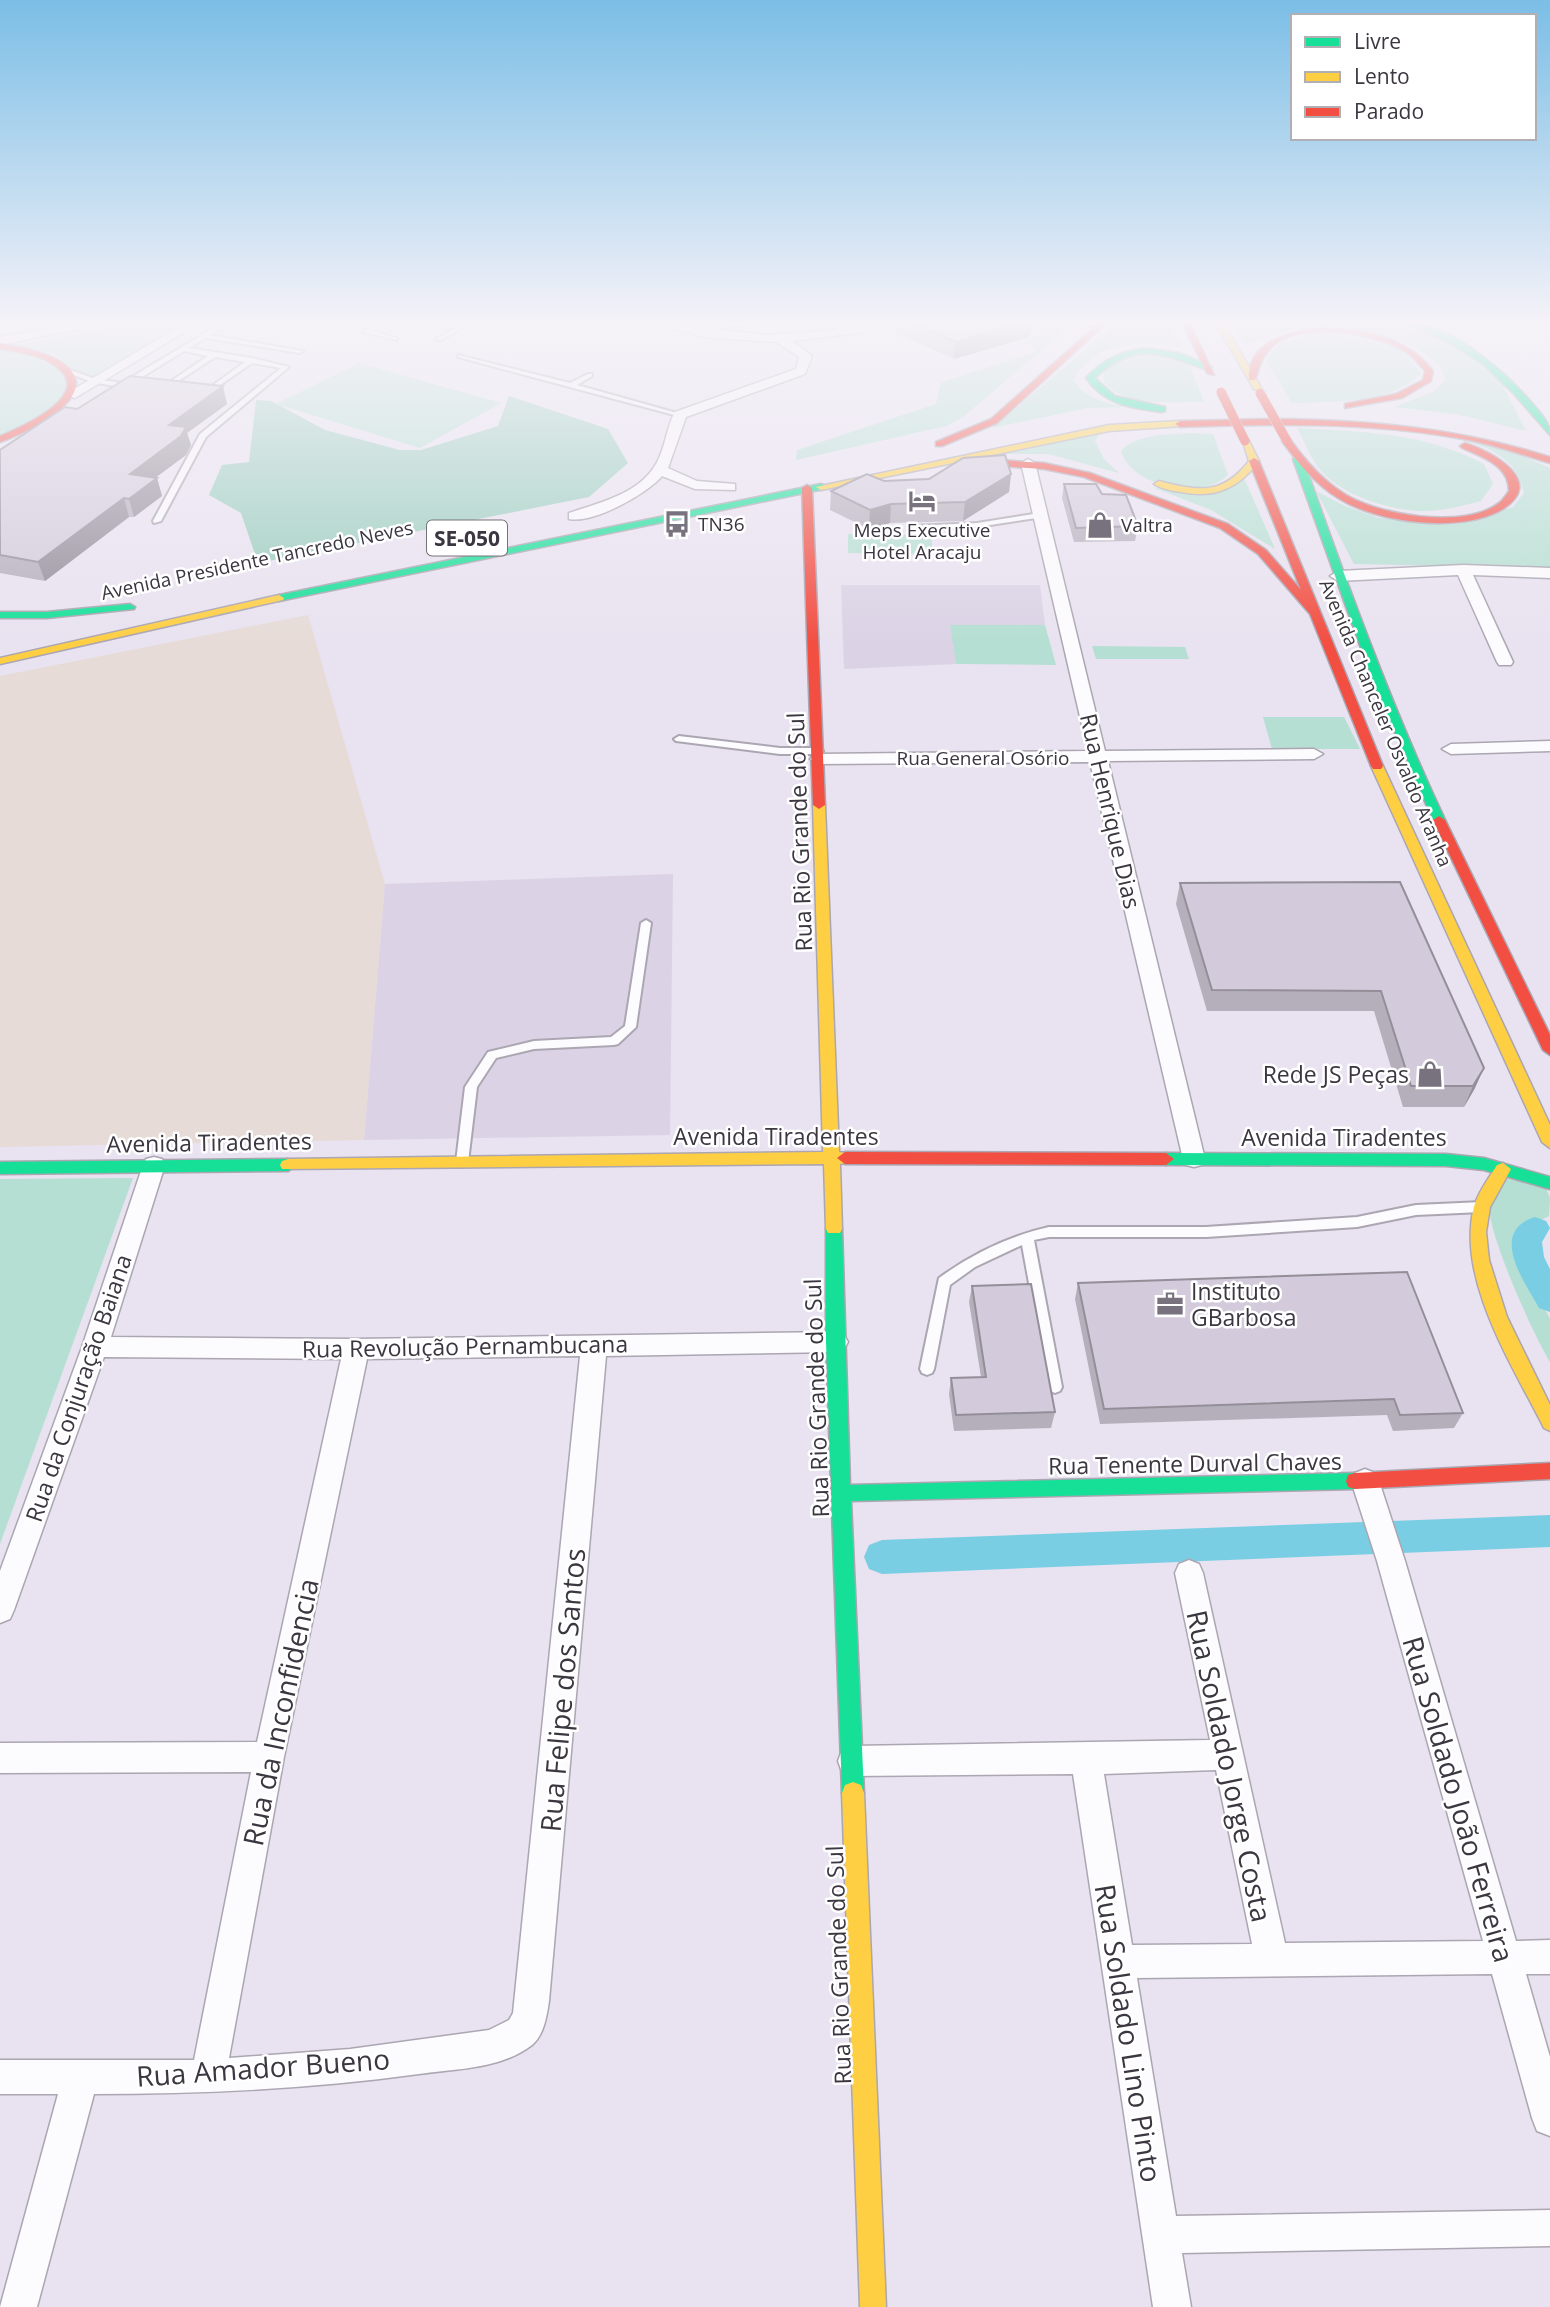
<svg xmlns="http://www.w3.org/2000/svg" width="1550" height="2307" font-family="'Open Sans',sans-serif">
	<rect width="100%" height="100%" fill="#e9e2f0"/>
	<path fill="#e6dbd7" d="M308,615L385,884L364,1140L0,1147V676Z"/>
	<path fill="#dbd3e5" d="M841,585H1040L1045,625H951L956,664L844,669Z
		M673,874L670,1135L364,1140L385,884Z"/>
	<path fill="#b5dfd2" d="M131,321H188L87,380L53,353L8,346L93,331Z
		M1046,321H1076L963,417L946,426L796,460L797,450L936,404L941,382L1036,352L1037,348L1021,343L1041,332Z
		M1120,321H1169L1181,348C1140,341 1097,339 1073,380C1087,399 1101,401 1123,407L1087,408L992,428Z
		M1232,321H1378L1448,341L1497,374L1526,431L1456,414L1394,407L1433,392L1446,379L1440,366L1419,349L1396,339L1298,328L1245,344Z
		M1321,333L1398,346L1421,373C1390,405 1333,401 1292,403L1266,360C1279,338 1298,337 1321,333Z
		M0,346L17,348L72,376L61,406L0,439Z
		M1161,352L1188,361L1204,402C1173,401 1121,409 1103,380L1105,367L1120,356Z
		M359,363L501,403L420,448L276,404Z
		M1297,428C1364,432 1423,432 1484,464L1493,484L1481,501C1462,506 1442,511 1422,511C1388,510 1339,495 1318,467C1309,455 1304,440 1297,428Z
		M1383,428C1450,430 1489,440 1550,468V568L1354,564L1316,491L1345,506L1379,518L1458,524L1513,507L1524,493C1522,486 1520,478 1516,472C1494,436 1421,432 1383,428Z
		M1101,432L1095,441L1104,459L1119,473L1048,454H994Z
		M1191,433L1213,434L1228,475C1203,501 1131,487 1121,451C1138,433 1168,435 1191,433Z
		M1245,480L1275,549L1211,510L1152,487L1183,493Z
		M848,534L931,535L933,554L848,553Z
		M950,625H1045L1056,665L956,664Z
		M1092,646L1185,647L1189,659H1096Z
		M1263,717H1344L1360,749H1272Z
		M1496,1177L1545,1186L1550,1198L1549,1216L1523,1229L1514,1248L1550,1319V1362C1533,1334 1488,1235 1489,1204C1489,1196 1494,1185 1496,1177Z
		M133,1178L0,1544V1179Z"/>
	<path fill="#99cdbd" d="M509,396L608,429L628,463L589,497L258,563L241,513L209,495L222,465L249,462L256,400L271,401L325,430L400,450H421L498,426Z"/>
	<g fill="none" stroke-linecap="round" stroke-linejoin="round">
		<path fill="#79cee3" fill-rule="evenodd" d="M1535,1217L1546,1221L1550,1228L1542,1242L1544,1257L1550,1269V1312L1539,1308C1524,1281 1488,1232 1535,1217Z
			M1550,1515V1547L882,1574L869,1569L864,1557L869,1545L882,1540Z"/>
		<defs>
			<path id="lane" d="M225,321H232L210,335L303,351L300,353L205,338L189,348L252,358L289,367L206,437L161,521L154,523L153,521L200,434L281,368L252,363L204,396L202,395V393L245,362L215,357L163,391L160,389L161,388L208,356L184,351L129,385L134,387L131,389L92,382L64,371L67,369L95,379L122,383Z
				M381,321H388L372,331L397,338V340L363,332Z
				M467,321H474L441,340L436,339Z
				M769,321H818L815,323L728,326L693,333L690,331L728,322Z
				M458,355L570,383L588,374H592V376L577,385L684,415L678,416L458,357Z
				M1040,513L1044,515L1043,517L977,527L913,530L909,528L913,526L977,523Z
				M679,736L780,748H818L823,751L818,754H780L676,741L674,739Z
				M646,920L651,923L636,1027L618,1044L614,1045L534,1049L496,1058L477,1087L468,1162L462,1167L458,1165L456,1162L465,1087L488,1052L534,1041L611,1037L625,1026L641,923Z
				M1482,1202L1486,1204L1488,1207L1486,1210L1482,1212L1416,1215L1357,1227L1206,1237H1049L1034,1240L1062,1387L1060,1391L1055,1393L1050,1391L1048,1387L1022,1245L975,1267L950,1285L934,1369L932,1373L927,1375L922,1373L920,1369L939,1278C972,1254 1009,1236 1049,1227H1206L1357,1217L1416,1205Z"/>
			<path id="street" d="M91,321H115L0,345V337Z
				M189,321H203L75,398L64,395Z
				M642,321L767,335L828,331L874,321H892L858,333L792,341L812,356L805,374L686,417L668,468L697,481L735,484V490L695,489L662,476C647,494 593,524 569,519V513C601,502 644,493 659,458C666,443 667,426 675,412L796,369L799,357L776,342L706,337Z
				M1028,459L1035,463L1105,751L1314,749L1323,754L1314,759L1108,761L1205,1159L1202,1165L1194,1167L1186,1165L1183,1159L1090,762L819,764L810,759L819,754L1088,751L1021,463Z
				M1463,565L1550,568V578L1473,575L1513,662L1511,665H1499L1497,662L1458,575L1338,581L1330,576L1338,571Z
				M1550,741V751L1451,754L1442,749L1451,744Z
				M154,1157L162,1159L165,1165L111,1337L356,1339L835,1332L844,1335L848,1342L844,1349L835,1352L606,1356L549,2001C547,2015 544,2035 532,2045C501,2069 456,2069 419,2074C311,2089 203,2094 94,2094L37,2307H0L58,2094H0V2060H194L251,1772L0,1773V1743L257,1742L341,1359L104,1357L14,1610L10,1619L0,1623V1571L82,1347L143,1165L146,1159ZM580,1356L513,2013L509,2020L489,2030L350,2049L229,2058L284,1757L367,1359Z
				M1365,1469L1375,1473L1379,1481L1405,1561L1516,1941L1550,1940V1974H1526L1550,2057V2136L1537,2131L1532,2118L1492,1974L1137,1978L1176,2216L1550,2210V2246L1182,2253L1191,2307H1153L1073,1774L853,1776L842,1772L838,1761L842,1750L853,1746L1210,1740L1175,1573L1179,1564L1189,1560L1199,1564L1203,1573L1285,1943L1483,1941L1377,1561L1351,1481L1355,1473ZM1216,1770L1252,1944L1132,1945L1104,1774Z"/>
			<path id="fast" d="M1397,321C1444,318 1503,369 1532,403C1540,413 1550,422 1550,435L1514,394L1483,364L1446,341Z
				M1146,348L1180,353L1212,367L1208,370C1162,354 1135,340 1095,378L1115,396L1165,407V411L1162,412C1132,408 1104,405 1086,378C1103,359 1121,351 1146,348Z
				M1298,456L1303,459C1346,581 1390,703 1445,820L1443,823L1439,824L1433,820L1375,687L1293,459Z
				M821,484L824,485V489L279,601L274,598L279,595Z
				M130,604L135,607L134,609L47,618H0V612H47Z
				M1166,1153L1446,1154L1484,1158L1550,1177V1189L1484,1170L1446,1166L1166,1165L1158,1159Z
				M288,1159L296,1165L288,1171L0,1174V1162Z
				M834,1223L840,1225L842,1229L850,1485L1355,1473L1362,1475L1364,1481L1362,1487L1355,1489L851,1501L864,1793L861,1801L853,1804L845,1801L842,1793L826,1342V1229L828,1225Z"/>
			<path id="slow" d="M1214,321H1222L1262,389L1261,391L1254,389Z
				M1180,421L1183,422V426L1109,431L821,490L816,487L1109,425Z
				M1242,439H1248L1259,461C1239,488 1215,499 1181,492C1172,491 1162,489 1154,484L1159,481C1198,491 1222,496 1249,461Z
				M279,595L284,598L283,600L0,664V658Z
				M1377,762L1383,766L1550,1125V1148L1542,1142L1371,766Z
				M819,801L825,805L839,1152L851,1154L853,1158L851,1162L840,1164L842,1229L840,1233H828L826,1229L824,1164L282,1169L280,1165L282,1161L288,1159L823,1152L813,805Z
				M1503,1163L1511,1169L1490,1207L1486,1232L1489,1260L1507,1317L1550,1405V1431L1544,1428C1513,1366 1456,1279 1474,1207C1478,1192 1489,1178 1497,1165Z
				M853,1782L861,1785L864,1793L886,2307H860L842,1793L845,1785Z"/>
			<path id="jam" d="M1101,321H1109L997,423L942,446H936V442L991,419Z
				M1181,321H1189L1214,375L1207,373Z
				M1315,328C1359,328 1405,334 1433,371L1431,381L1402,398L1345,408V404L1396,394L1423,380L1425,371C1418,363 1411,354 1401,349C1370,333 1300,321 1272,347C1261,357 1260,367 1255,380H1249C1247,343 1285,333 1315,328Z
				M0,343C19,347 40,350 58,360C113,392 27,433 0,442V436C22,427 100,393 52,364C37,354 17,352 0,349Z
				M1274,419C1369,420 1459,428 1550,457V463C1519,454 1489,443 1457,438C1365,422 1273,424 1180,427L1175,424L1180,421Z
				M1284,439H1290C1305,460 1321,479 1343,493C1376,515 1465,530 1499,503C1503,500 1506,495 1509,491C1509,465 1482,457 1462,448L1460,446L1465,443C1491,451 1547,481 1503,509C1462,534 1377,523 1338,498C1315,484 1298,463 1282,441Z
				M1254,458L1259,461L1383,766L1381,769H1373L1371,766L1310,614L1258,554L1220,528L1084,477L1044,469L999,466L994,463L999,460L1044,463L1090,473L1228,524L1266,550L1301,590L1249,461Z
				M807,485L812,488L825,805L819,809L813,805L802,488Z
				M1439,816L1445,820L1550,1035V1055L1543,1050L1433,820Z
				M845,1152L1166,1153L1174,1159L1166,1165L845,1164L837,1158Z
				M1550,1463V1479L1355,1489L1348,1487L1346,1481L1348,1475L1355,1473Z"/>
		</defs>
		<use href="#lane" stroke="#aba6b1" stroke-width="4"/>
		<use href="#street" stroke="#aba6b1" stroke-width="3"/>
		<use href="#fast" stroke="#aba6b1" stroke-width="3"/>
		<use href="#slow" stroke="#aba6b1" stroke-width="3"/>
		<use href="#jam" stroke="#aba6b1" stroke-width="3"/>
		<use href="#lane" fill="#fcfbfd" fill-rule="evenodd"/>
		<use href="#street" fill="#fcfbfd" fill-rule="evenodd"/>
		<use href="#fast" fill="#16e098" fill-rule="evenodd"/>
		<use href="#slow" fill="#ffcf43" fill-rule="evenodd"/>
		<use href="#jam" fill="#f24e42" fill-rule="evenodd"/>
		<defs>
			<path id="jam-bridge" d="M1221,392L1245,441
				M1260,393L1287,441"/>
		</defs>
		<use href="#jam-bridge" stroke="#c5c1c8" stroke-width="10" stroke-linecap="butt"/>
		<use href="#jam-bridge" stroke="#f24e42" stroke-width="9"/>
	</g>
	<path fill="#b5afbc" d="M895,321H1036L1029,337L954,359L894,332Z
		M227,404L187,433L191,445L186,455L155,478H157L162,496L134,517H129L45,581L0,573V450L77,409Z
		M1011,474L1009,492L963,521L890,523L869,529L830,510L831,491L884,481Z
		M1064,484L1102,494L1138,526L1135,541L1074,542L1062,498Z
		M1400,882L1475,1088L1464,1107H1403L1374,1011H1207L1176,904L1180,883Z
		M1078,1283L1463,1413L1454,1428L1393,1431L1387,1415L1100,1424L1075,1299Z
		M972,1286L1055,1412L1051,1428L954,1431L949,1394L951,1378L981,1377L969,1302Z"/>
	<path fill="#948e99" d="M1027,321H1036L1029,337L954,359L956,342Z
		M223,386L227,404L187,433L191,445L186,455L136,492L130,474L169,425Z
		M1011,474L1009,492L963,521L965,502Z
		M157,478L162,496L134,517L129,499Z
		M124,498L129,517L45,581L38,562Z
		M891,504L890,523L869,529L870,510Z
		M1484,1068L1475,1088L1464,1107L1473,1086Z"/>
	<path fill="#d3cbdb" stroke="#948e99" stroke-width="2" d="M908,321H1027L956,342Z
		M130,376L223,386L169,425L186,427L181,436L130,474L157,478L129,499L124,498L38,562L0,555V450L65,407L77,409Z
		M1005,455L1011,474L965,502L891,504L870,510L831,491L867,474L884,481L929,479L963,458Z
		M1064,484H1096L1102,494L1126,495L1138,526L1076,528Z
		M1400,882L1484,1068L1473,1086H1411L1381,991L1212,990L1180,883Z
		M1407,1272L1463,1413L1400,1415L1394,1399L1104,1409L1078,1283Z
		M1031,1284L1055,1412L956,1415L951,1378L986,1377L972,1286Z"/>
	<linearGradient id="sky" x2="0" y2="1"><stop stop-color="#7bbee6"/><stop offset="0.5" stop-color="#f5f2f8"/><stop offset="1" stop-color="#f5f2f8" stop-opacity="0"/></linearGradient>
	<rect width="1550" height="644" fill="url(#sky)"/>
	<defs>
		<symbol id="hotel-bare" viewBox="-9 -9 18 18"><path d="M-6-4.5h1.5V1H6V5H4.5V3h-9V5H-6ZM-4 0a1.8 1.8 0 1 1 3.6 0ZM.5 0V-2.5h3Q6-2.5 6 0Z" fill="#78727e" stroke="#fff" stroke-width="2.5" paint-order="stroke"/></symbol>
		<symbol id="bus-bare" viewBox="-9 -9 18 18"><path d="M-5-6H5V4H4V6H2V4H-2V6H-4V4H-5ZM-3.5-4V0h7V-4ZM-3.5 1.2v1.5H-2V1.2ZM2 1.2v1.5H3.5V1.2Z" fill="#78727e" stroke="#fff" stroke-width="2.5" paint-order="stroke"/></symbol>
		<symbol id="shop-bare" viewBox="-9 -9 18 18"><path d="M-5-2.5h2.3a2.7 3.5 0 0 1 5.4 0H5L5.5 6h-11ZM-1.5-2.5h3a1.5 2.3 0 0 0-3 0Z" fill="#78727e" stroke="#fff" stroke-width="2.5" paint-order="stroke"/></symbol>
		<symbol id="office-bare" viewBox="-9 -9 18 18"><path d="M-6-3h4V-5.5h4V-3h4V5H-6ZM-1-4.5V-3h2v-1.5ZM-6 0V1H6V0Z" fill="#78727e" stroke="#fff" stroke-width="2.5" paint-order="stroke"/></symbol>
	</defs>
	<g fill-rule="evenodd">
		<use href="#hotel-bare" x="903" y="482" width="38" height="38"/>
		<use href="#bus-bare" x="658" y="505" width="38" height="38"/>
		<use href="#shop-bare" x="1081" y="506" width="38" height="38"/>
		<use href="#shop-bare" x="1411" y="1055" width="38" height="38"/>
		<use href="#office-bare" x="1151" y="1285" width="38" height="38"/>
	</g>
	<g text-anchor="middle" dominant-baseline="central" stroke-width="5" stroke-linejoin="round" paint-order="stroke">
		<g font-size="19" fill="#3b3640" stroke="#fff" text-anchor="start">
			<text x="698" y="524">TN36</text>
			<text x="1121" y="525">Valtra</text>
			<text x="922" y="530" text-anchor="middle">Meps Executive<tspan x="922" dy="22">Hotel Aracaju</tspan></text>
		</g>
		<g font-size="19" fill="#3b3640" stroke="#fff">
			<text transform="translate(257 560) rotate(-12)">Avenida Presidente Tancredo Neves</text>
			<text transform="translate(1386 723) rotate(67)">Avenida Chanceler Osvaldo Aranha</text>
			<text x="983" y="758">Rua General Osório</text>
		</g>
		<rect fill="#fff" stroke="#767279" stroke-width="2" x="427" y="520.5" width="80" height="35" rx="5"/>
		<g font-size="21" font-weight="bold" fill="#3b3640">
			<text x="467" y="538">SE-050</text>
		</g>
		<g font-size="23" fill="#3b3640" stroke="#fff">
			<text transform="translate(1111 811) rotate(77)">Rua Henrique Dias</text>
			<text transform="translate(799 832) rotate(-92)">Rua Rio Grande do Sul</text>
			<text x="776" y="1136">Avenida Tiradentes</text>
			<text x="1344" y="1137">Avenida Tiradentes</text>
			<text transform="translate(209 1142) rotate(-1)">Avenida Tiradentes</text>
			<text transform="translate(465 1346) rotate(-1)">Rua Revolução Pernambucana</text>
			<text transform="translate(78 1388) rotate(-71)">Rua da Conjuração Baiana</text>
			<text transform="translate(816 1398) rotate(-92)">Rua Rio Grande do Sul</text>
			<text transform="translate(1195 1463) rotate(-1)">Rua Tenente Durval Chaves</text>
			<text transform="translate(838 1965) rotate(-92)">Rua Rio Grande do Sul</text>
		</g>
		<g font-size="23" fill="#3b3640" stroke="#fff" text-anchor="end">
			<text x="1409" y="1074">Rede JS Peças</text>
			<text x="1191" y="1291" text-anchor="start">Instituto<tspan x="1191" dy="26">GBarbosa</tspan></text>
		</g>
		<g font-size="28" fill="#3b3640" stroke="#fff">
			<text transform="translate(562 1690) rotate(-85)">Rua Felipe dos Santos</text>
			<text transform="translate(280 1712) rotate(-78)">Rua da Inconfidencia</text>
			<text transform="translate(1230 1766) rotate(78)">Rua Soldado Jorge Costa</text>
			<text transform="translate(1459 1799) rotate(74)">Rua Soldado João Ferreira</text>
			<text transform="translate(1129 2033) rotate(81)">Rua Soldado Lino Pinto</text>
			<text transform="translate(263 2067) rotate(-4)">Rua Amador Bueno</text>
		</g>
	</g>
	<rect x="1291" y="14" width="245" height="126" fill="#ffffff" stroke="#b1afb3" stroke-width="2"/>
	<rect x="1305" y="37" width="35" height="10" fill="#16e098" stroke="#b1afb3" stroke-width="2"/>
	<text x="1354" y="49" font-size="21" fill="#3b3640">Livre</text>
	<rect x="1305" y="72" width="35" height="10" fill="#ffcf43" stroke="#b1afb3" stroke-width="2"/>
	<text x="1354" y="84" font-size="21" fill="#3b3640">Lento</text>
	<rect x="1305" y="107" width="35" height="10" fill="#f24e42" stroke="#b1afb3" stroke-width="2"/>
	<text x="1354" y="119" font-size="21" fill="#3b3640">Parado</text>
</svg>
